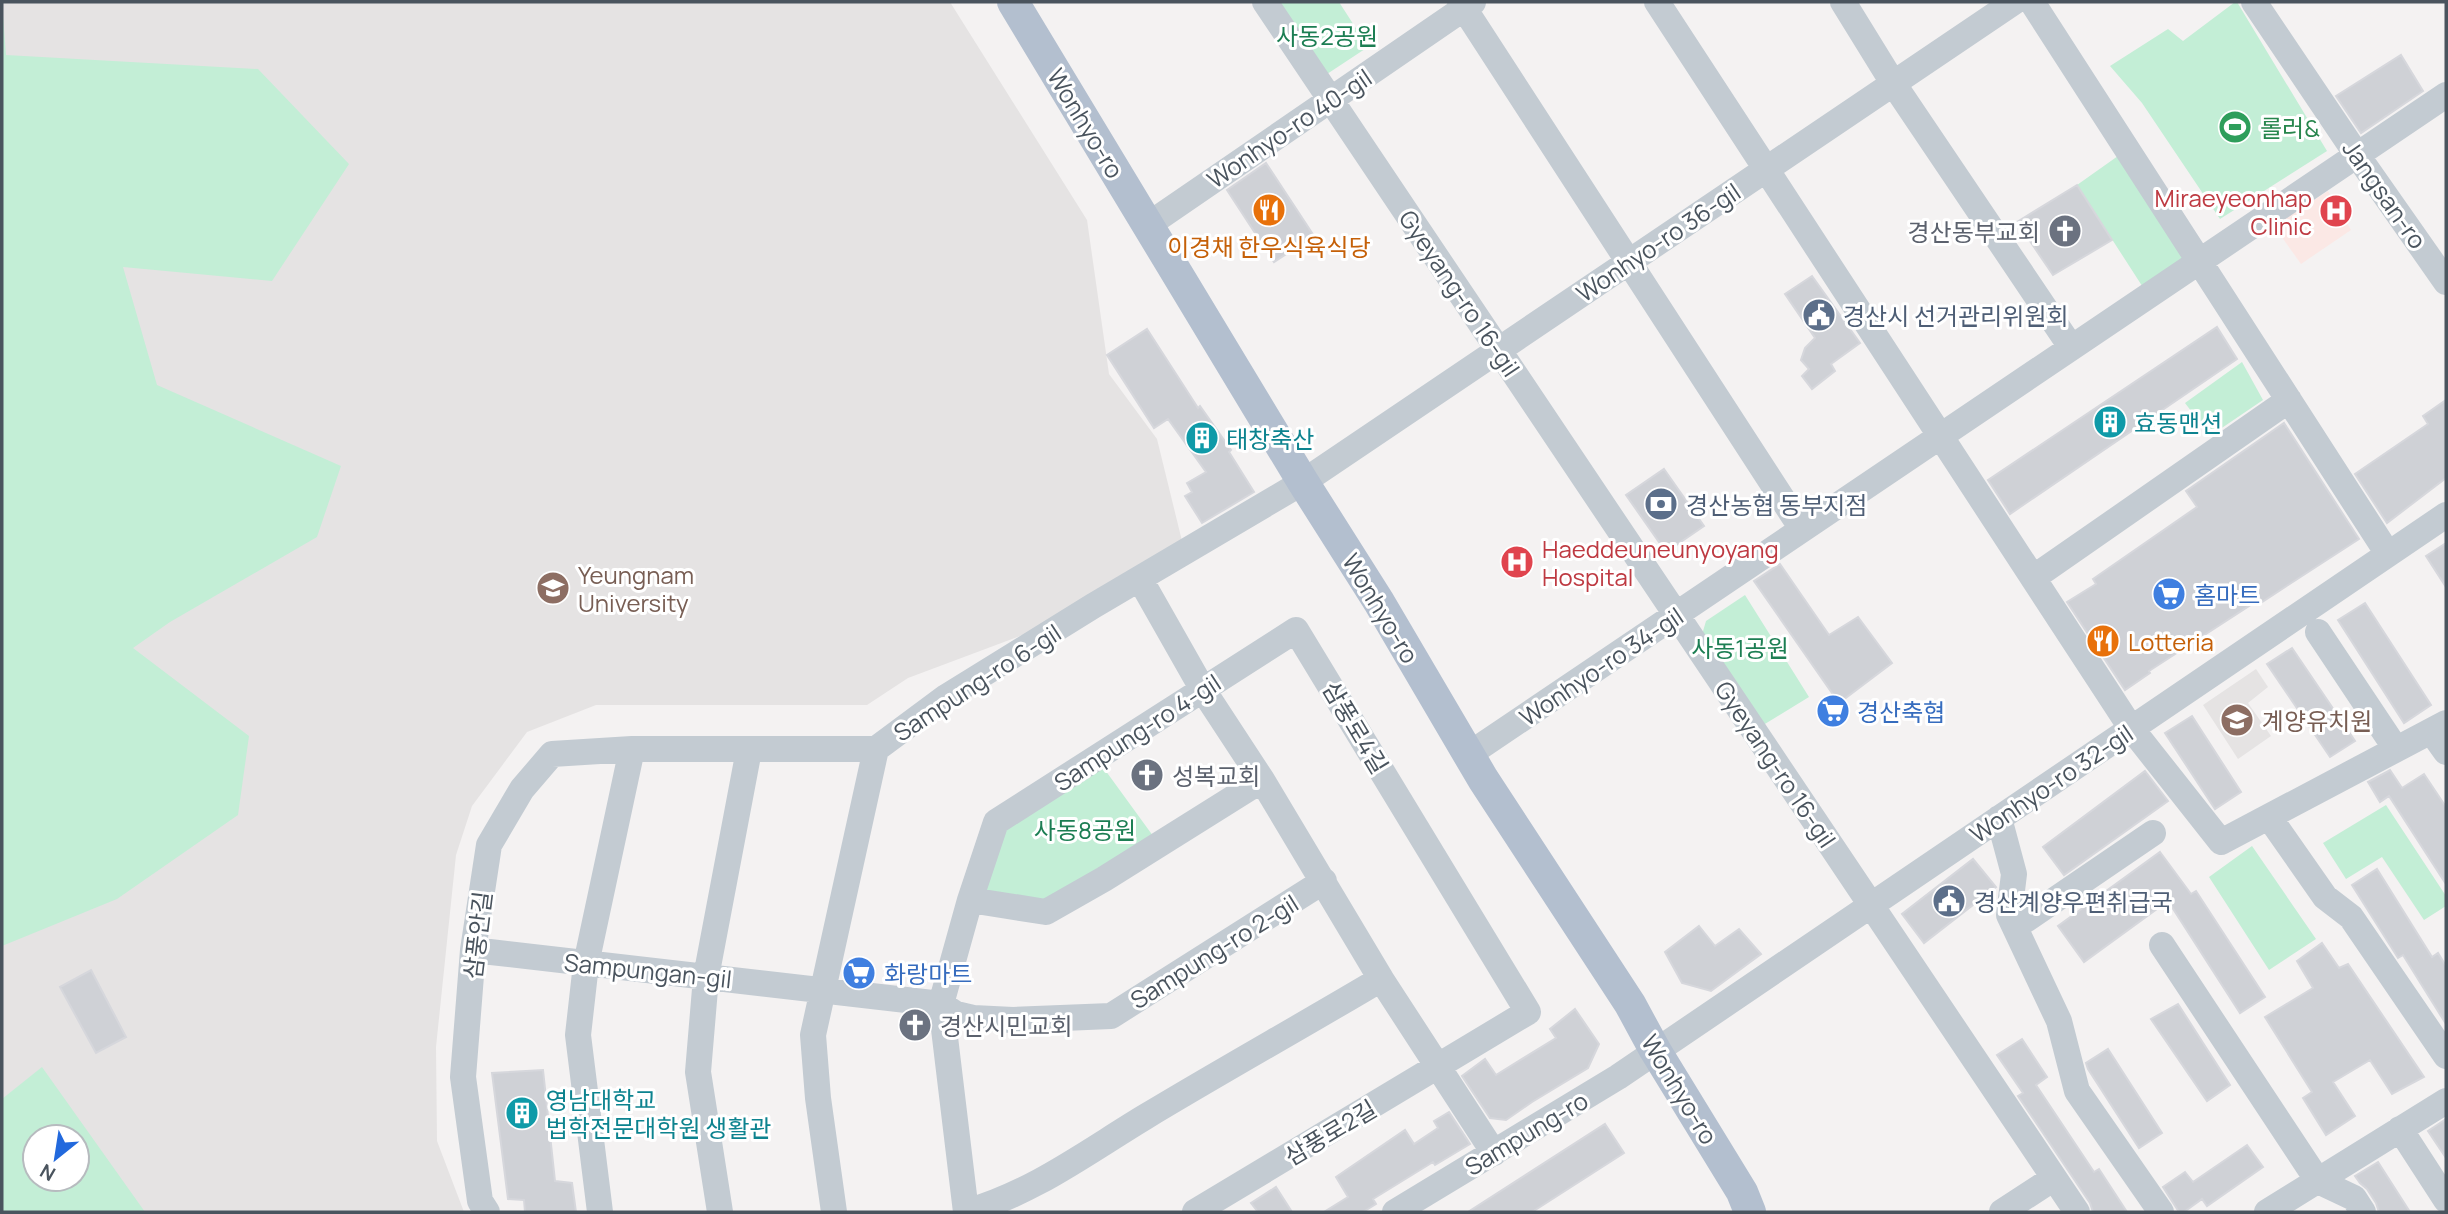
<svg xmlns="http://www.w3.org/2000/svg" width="2448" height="1214" font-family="Manrope,'Noto Sans KR',sans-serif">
	<rect width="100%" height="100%" fill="#f4f2f2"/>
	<path fill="#e5e3e3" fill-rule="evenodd" d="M2,2H950L1087,220L1109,374L1157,439L1182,541L1025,634L908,678L867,705H596L527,732L472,806L456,855L436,1047L437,1141L464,1212H2ZM35,1137H77V1179H35Z
		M2256,669L2268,687L2248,703L2271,736L2238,759L2203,705Z"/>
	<path fill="#fbe8e5" d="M2328,191L2351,230L2301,264L2274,226Z"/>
	<path fill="#c3eed6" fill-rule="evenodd" d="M2,2L6,55L258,69L349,164L272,281L123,267L157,385L341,466L317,537L170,622L133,648L249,736L238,815L117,899L2,946Z
		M1271,2H1339L1368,47L1321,78Z
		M2235,2H2237L2327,151L2220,219L2142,103L2110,66L2168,29L2183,41Z
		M2125,151L2190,254L2146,292L2077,185Z
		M2242,362L2263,400L2210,436L2185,403Z
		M1745,595L1809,697L1755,730L1701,638L1706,621Z
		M1100,763L1156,840L1046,907L979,892L999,830Z
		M2386,805L2446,896V906L2424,920L2382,857L2346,879L2323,843Z
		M2252,846L2316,939L2269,970L2209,877Z
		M42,1067L145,1212H2V1099ZM35,1137H77V1179H35Z"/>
	<path fill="#cfd1d6" stroke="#d6d7dc" stroke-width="2" d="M2401,55L2423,91L2361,133L2336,96Z
		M1266,163L1314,236L1274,262L1227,190Z
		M2077,185L2112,240L2053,275L2017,222Z
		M1812,276L1860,343L1831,364L1835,371L1812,389L1802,376L1809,369L1801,360L1805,348L1815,338L1785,294Z
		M2217,327L2237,359L2010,514L1988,480Z
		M1147,329L1198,408L1200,406L1231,450L1229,452L1254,492L1202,523L1185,496L1192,492L1187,483L1206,472L1168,419L1154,428L1107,355Z
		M2446,400V478L2387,523L2355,474L2428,424L2423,416Z
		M2284,423L2359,539L2262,602L2260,599L2149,671L2150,673L2125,690L2067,602L2096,584L2093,579L2197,507L2186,491Z
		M1664,469L1704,526L1666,552L1626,495Z
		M2446,543V587L2426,556Z
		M1780,564L1829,635L1858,617L1892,663L1839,703L1754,581Z
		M2365,603L2431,705L2404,723L2338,620Z
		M2292,648L2355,741L2330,757L2267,664Z
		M2192,716L2241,792L2215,809L2165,733Z
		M2390,770L2402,788L2424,774L2446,807V884L2389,796L2380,802L2368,782Z
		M2145,771L2168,801L2064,875L2043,847Z
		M2160,852L2191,894L2196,891L2265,997L2240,1013L2168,901L2084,962L2058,926Z
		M1973,859L1996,887L1924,943L1902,914Z
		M2377,869L2432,957L2438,953L2446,966V1024L2403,955L2398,958L2352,885Z
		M1699,926L1715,946L1739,929L1761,954L1711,991L1682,983L1665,952Z
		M2322,943L2339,968L2348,964L2424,1077L2392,1094L2370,1060L2333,1082L2355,1116L2326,1135L2303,1098L2312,1092L2265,1017L2313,988L2297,961Z
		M91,970L126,1037L96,1053L60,987Z
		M2178,1004L2230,1085L2207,1101L2151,1019Z
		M1575,1009L1599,1044L1588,1068L1532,1102L1506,1120L1490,1118L1462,1076L1485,1059L1496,1075L1556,1038L1550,1029Z
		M2022,1039L2047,1077L2036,1085L2094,1172L2099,1169L2127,1212H2093L2090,1203L2018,1096L2023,1093L1997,1055Z
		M2108,1049L2162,1133L2139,1148L2088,1069L2086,1063Z
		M543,1070L555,1181L572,1183L576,1212H525L524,1200L508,1199L492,1073Z
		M1449,1112L1470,1144L1435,1165L1433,1162L1373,1199L1376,1204L1363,1212H1324L1348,1197L1336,1177L1405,1130L1414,1144L1438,1128L1434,1121Z
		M2446,1119V1158L2428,1131Z
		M1605,1124L1624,1153L1532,1212H1468Z
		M2247,1145L2263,1167L2207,1206L2202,1199L2184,1212H2179L2163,1187L2185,1172L2193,1182Z
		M2378,1162L2410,1212H2379L2376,1203L2367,1189L2360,1183L2355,1176Z
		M1276,1187L1292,1212H1258L1251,1203Z"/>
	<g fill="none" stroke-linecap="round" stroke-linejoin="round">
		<path stroke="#c3cbd2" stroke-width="26" d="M1265,2L2077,1212
			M1460,2L1802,529
			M1657,2L2131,728L2221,842L2446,723
			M1843,2L1893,83L2071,347
			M2032,2L2388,554
			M2254,2L2357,155L2446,282
			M1148,225L1473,2
			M2033,578L2289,400
			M1140,579L1203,690L1262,780L1381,979L1494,1153
			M2318,632L2396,749
			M2431,731L2446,752
			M1468,755L2446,95
			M2269,817L2325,897L2351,917L2446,1056
			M1999,818L2014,874L2009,915L2059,1021L2077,1091L2161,1212
			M970,900L1046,912L1104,879L1262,780
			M2015,927L2153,833
			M2162,945L2318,1181L2354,1198L2363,1212
			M473,950L941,1004L956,1014L973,1018L1013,1020L1111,1016L1324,881
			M2400,1129L2446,1200
			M487,1212L480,1201L463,1077L473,950L489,845L522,789L552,754L632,749H876
			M600,1212L578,1035L586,964L632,749
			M720,1212L698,1072L706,977L749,750
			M834,1212L818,1098L813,1035L876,749L946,697L1093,606L1303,482L2014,2
			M966,1212L941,1004L970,900L996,822L1296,630L1528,1012L1195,1212
			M966,1212C1033,1193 1087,1152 1145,1117C1223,1070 1302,1026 1381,979
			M1395,1212L1618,1077L2446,515
			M2002,1212L2054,1178
			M2267,1212L2446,1101"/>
		<path stroke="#b3bfcf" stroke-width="32" d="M1013,2L1303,482L1379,602L1483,779L1630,1004L1655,1050L1742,1192L1750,1212"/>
	</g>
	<defs>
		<symbol id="stadium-disc" viewBox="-11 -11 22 22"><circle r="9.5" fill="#2e9e5b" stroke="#fff"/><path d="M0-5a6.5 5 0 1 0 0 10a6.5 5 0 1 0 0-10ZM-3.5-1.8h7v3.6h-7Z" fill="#fff"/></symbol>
		<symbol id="restaurant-disc" viewBox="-11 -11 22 22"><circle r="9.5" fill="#e8710a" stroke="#fff"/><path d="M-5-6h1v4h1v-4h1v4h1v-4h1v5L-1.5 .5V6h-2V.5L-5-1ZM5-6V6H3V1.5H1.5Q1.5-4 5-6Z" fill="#fff"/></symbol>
		<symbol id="hospital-disc" viewBox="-11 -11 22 22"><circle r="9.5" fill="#e0444e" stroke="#fff"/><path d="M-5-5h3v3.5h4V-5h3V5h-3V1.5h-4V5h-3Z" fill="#fff"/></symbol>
		<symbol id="church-disc" viewBox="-11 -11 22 22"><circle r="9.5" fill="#6b7280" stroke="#fff"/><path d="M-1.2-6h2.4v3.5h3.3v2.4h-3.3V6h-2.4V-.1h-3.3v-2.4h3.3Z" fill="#fff"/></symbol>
		<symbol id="civic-disc" viewBox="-11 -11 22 22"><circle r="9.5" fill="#5c6f8a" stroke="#fff"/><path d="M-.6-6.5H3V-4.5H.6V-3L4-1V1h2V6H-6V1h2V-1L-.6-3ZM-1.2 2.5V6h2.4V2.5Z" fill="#fff"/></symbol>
		<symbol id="building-disc" viewBox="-11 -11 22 22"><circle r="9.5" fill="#0f9aa8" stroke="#fff"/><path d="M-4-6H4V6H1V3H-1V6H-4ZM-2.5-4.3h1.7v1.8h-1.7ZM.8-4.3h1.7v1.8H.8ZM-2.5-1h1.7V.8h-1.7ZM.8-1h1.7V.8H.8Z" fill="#fff"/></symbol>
		<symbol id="bank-disc" viewBox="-11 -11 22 22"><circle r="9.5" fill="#5c6f8a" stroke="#fff"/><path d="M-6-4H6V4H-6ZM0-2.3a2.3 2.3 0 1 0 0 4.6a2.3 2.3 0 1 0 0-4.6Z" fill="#fff"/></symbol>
		<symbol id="university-disc" viewBox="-11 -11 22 22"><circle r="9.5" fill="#8d6e63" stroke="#fff"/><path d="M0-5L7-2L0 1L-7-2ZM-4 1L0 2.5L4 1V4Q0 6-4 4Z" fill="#fff"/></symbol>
		<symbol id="supermarket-disc" viewBox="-11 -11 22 22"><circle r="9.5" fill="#3f7fe0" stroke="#fff"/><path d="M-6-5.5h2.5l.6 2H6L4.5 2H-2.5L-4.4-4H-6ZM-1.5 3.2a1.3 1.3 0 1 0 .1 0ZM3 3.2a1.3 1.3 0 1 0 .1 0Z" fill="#fff"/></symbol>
		<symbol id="school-disc" viewBox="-11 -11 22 22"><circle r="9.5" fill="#8d6e63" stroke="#fff"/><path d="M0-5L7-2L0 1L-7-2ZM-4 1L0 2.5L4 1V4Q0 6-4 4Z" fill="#fff"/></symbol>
	</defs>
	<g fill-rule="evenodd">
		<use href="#stadium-disc" x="2216" y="108" width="38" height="38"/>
		<use href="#restaurant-disc" x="1250" y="191" width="38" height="38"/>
		<use href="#hospital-disc" x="2317" y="192" width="38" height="38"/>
		<use href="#church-disc" x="2046" y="212" width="38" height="38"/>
		<use href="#civic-disc" x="1800" y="296" width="38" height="38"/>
		<use href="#building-disc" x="2091" y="403" width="38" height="38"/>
		<use href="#building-disc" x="1183" y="419" width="38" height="38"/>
		<use href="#bank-disc" x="1642" y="485" width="38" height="38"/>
		<use href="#hospital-disc" x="1498" y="543" width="38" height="38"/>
		<use href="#university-disc" x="534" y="569" width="38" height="38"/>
		<use href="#supermarket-disc" x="2150" y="575" width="38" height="38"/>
		<use href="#restaurant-disc" x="2084" y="622" width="38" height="38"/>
		<use href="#supermarket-disc" x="1814" y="692" width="38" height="38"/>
		<use href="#school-disc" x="2218" y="701" width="38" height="38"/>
		<use href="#church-disc" x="1128" y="756" width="38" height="38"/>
		<use href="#civic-disc" x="1930" y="882" width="38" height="38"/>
		<use href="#supermarket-disc" x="840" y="954" width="38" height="38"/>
		<use href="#church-disc" x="896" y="1006" width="38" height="38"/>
		<use href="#building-disc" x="503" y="1094" width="38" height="38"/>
	</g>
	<g text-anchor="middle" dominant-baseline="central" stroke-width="6" stroke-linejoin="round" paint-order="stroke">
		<g font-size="24" fill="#1c7e53" stroke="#fff">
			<text x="1327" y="35">사동2공원</text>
			<text x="1740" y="647">사동1공원</text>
			<text x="1085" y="829">사동8공원</text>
		</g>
		<g font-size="24" fill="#4a545e" stroke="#fff">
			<text transform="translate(1086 123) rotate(59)">Wonhyo-ro</text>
			<text transform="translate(1289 128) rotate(-34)">Wonhyo-ro 40-gil</text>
			<text transform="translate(2385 194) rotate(55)">Jangsan-ro</text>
			<text transform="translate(1658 242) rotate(-34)">Wonhyo-ro 36-gil</text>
			<text transform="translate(1460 293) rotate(56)">Gyeyang-ro 16-gil</text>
			<text transform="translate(1381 608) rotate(59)">Wonhyo-ro</text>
			<text transform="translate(1601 666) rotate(-34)">Wonhyo-ro 34-gil</text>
			<text transform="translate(977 682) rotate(-33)">Sampung-ro 6-gil</text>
			<text transform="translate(1356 727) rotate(59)">삼풍로4길</text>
			<text transform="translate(1137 732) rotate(-33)">Sampung-ro 4-gil</text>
			<text transform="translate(1776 764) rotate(56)">Gyeyang-ro 16-gil</text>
			<text transform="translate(2051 783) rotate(-34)">Wonhyo-ro 32-gil</text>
			<text transform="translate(477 935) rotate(-83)">삼풍안길</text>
			<text transform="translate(1214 951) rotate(-32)">Sampung-ro 2-gil</text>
			<text transform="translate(648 970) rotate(6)">Sampungan-gil</text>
			<text transform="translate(1680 1089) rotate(59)">Wonhyo-ro</text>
			<text transform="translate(1330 1132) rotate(-31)">삼풍로2길</text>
			<text transform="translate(1526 1133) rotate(-31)">Sampung-ro</text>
		</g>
		<g font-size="24" fill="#27864d" stroke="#fff" text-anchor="start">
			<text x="2260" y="127">롤러&amp;</text>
		</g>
		<g font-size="24" fill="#be3a42" stroke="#fff" text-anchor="end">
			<text x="2312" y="197">Miraeyeonhap<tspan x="2312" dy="28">Clinic</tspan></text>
			<text x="1542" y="548" text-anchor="start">Haeddeuneunyoyang<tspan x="1542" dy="28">Hospital</tspan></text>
		</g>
		<g font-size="24" fill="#5b616d" stroke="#fff" text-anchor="start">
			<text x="2040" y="231" text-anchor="end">경산동부교회</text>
			<text x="1172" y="775">성복교회</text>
			<text x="940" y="1025">경산시민교회</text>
		</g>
		<g font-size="24" fill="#c56008" stroke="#fff">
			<text x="1269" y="246">이경채 한우식육식당</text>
			<text x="2128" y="641" text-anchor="start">Lotteria</text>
		</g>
		<g font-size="24" fill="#4e5e75" stroke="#fff" text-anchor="start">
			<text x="1843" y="315">경산시 선거관리위원회</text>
			<text x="1686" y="504">경산농협 동부지점</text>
			<text x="1974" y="901">경산계양우편취급국</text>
		</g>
		<g font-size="24" fill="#0d838f" stroke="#fff" text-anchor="start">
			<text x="2134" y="422">효동맨션</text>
			<text x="1226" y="438">태창축산</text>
			<text x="546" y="1099">영남대학교<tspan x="546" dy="28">법학전문대학원 생활관</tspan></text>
		</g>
		<g font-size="24" fill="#785e54" stroke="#fff" text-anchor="start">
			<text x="578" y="574">Yeungnam<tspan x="578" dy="28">University</tspan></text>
			<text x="2262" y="720">계양유치원</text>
		</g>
		<g font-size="24" fill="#366cbe" stroke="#fff" text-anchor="start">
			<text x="2194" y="594">홈마트</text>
			<text x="1857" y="711">경산축협</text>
			<text x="884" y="973">화랑마트</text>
		</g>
	</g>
	<rect width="2448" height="1214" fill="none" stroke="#4a545e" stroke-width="7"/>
	<g transform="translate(56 1158) rotate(210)"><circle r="33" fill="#ffffff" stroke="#b7bbbf" stroke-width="2"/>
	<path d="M0-5L12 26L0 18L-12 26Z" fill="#2269dd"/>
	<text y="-10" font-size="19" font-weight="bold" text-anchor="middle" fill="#4a545e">N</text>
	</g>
</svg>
